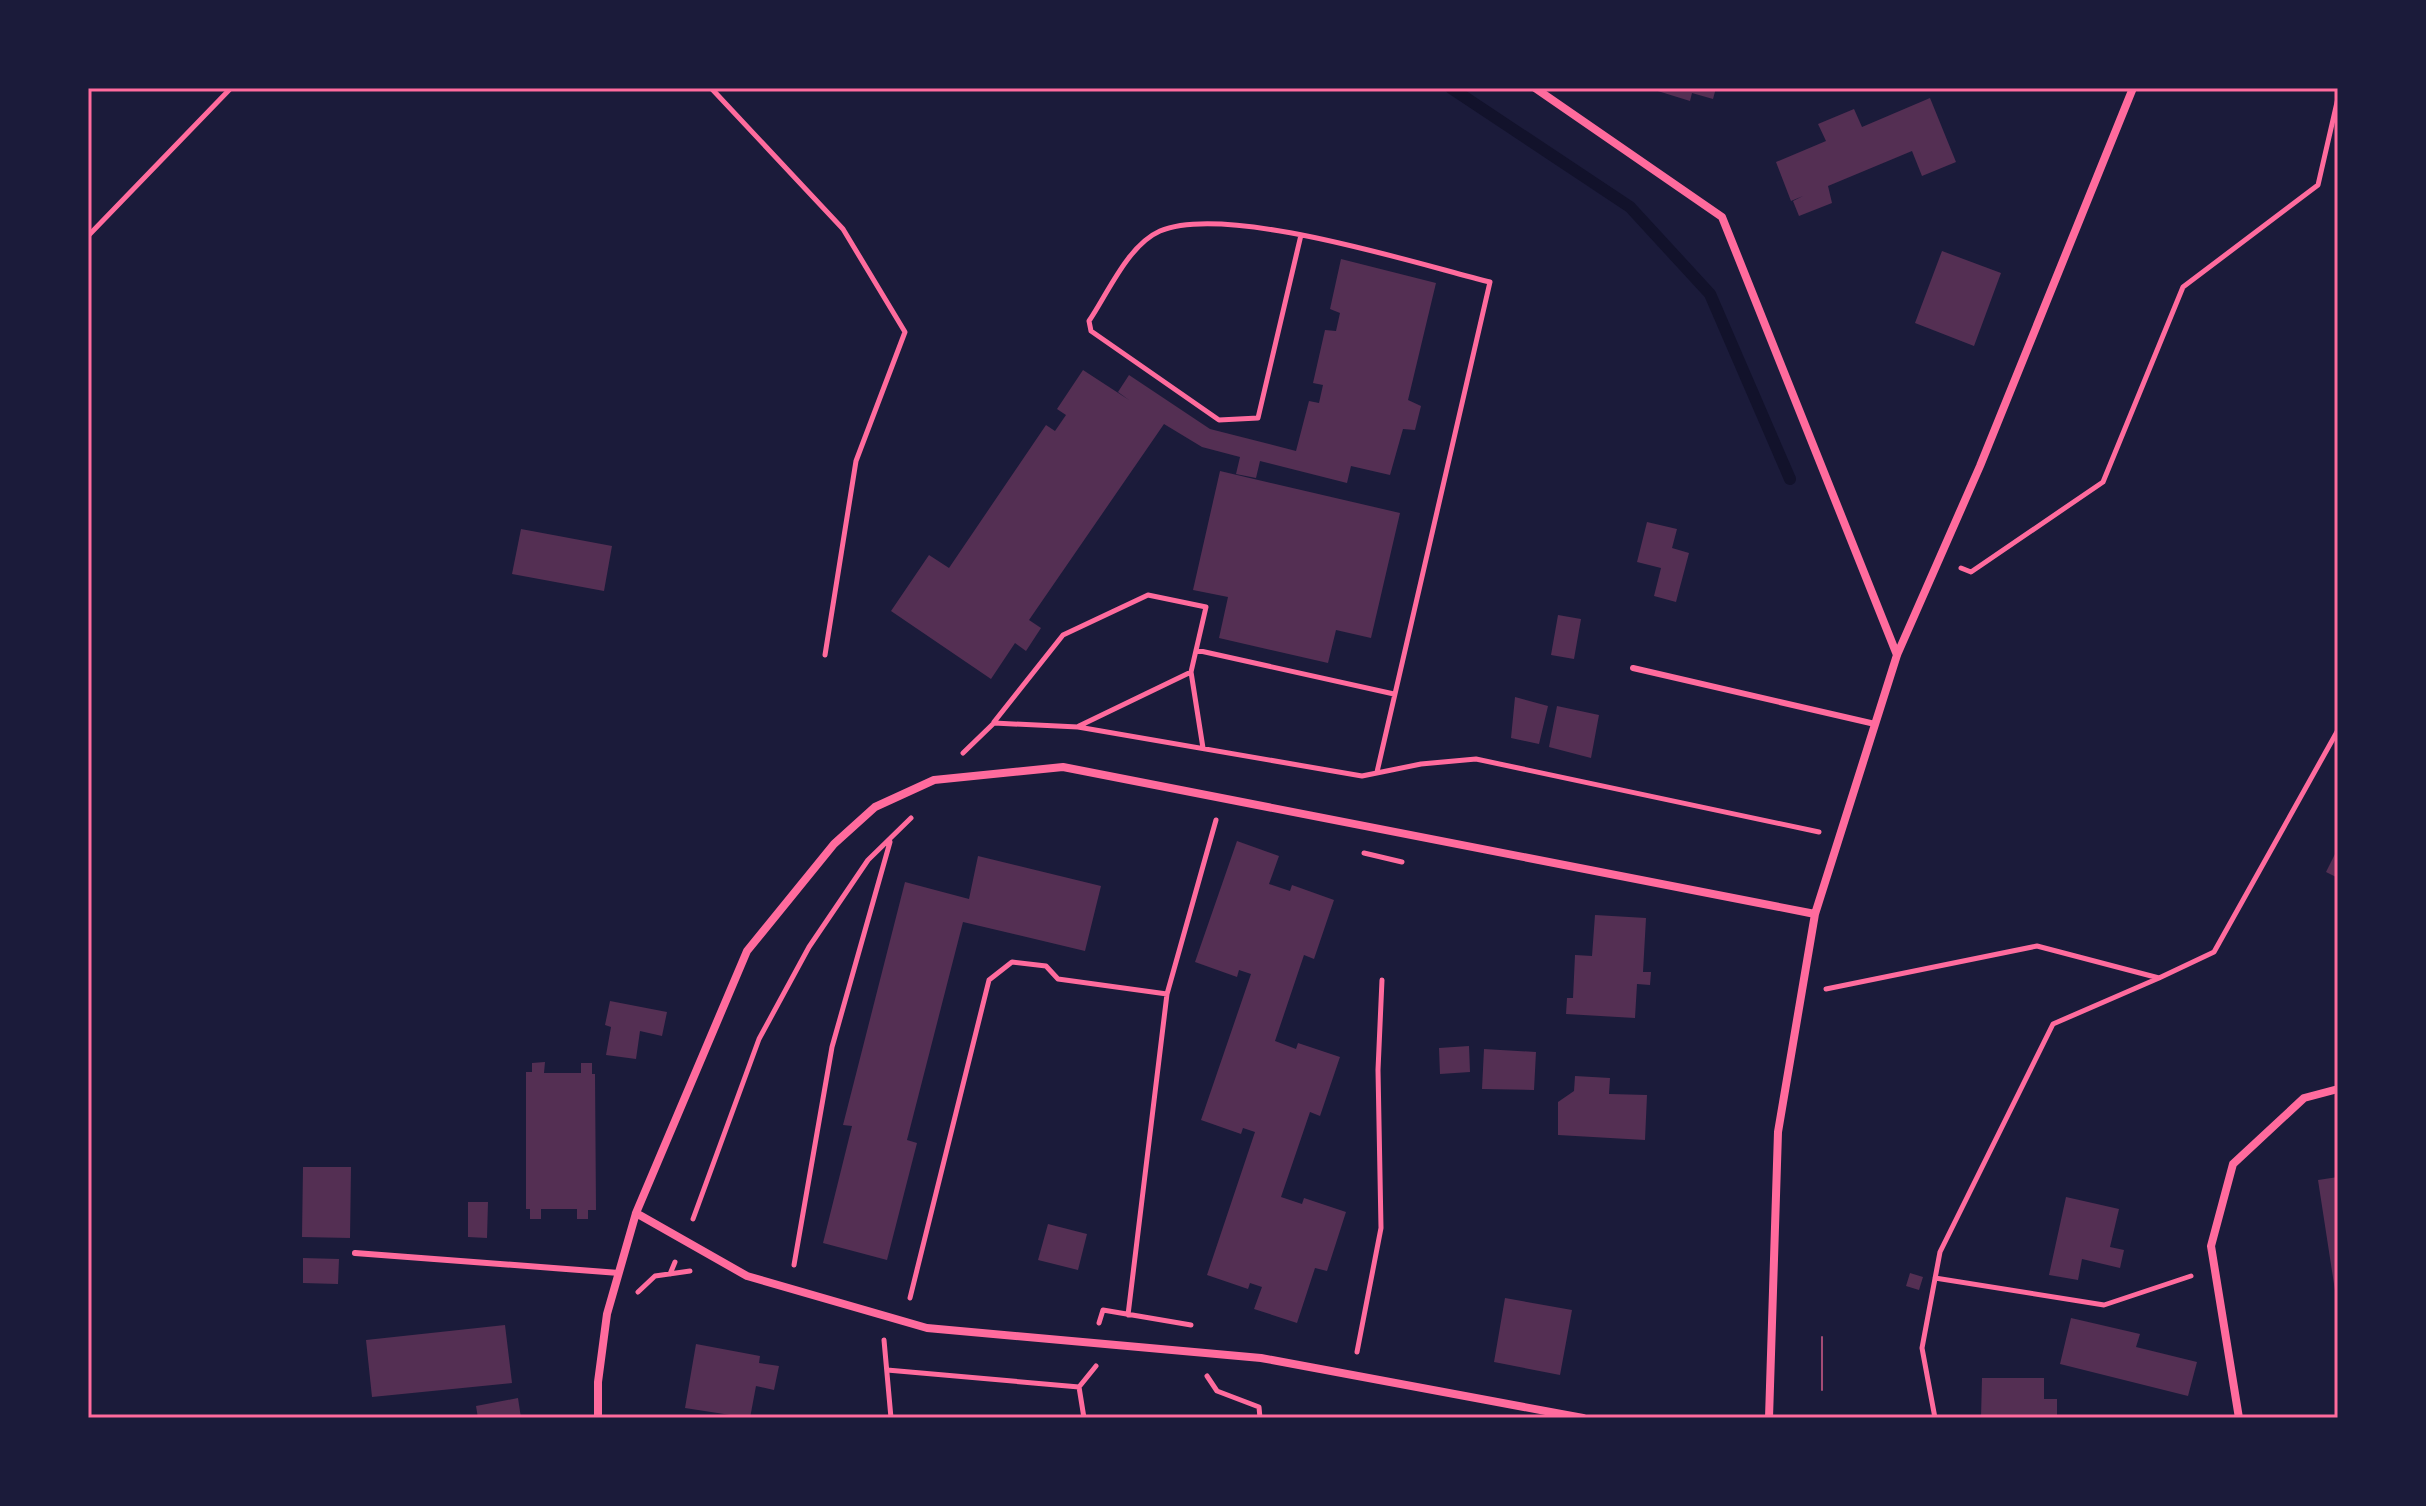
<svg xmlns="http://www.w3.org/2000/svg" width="2426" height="1506" font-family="'Sofia Sans Condensed',sans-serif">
	<rect width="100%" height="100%" fill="#1b1b3a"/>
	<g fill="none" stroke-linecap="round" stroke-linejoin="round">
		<path stroke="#12122b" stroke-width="12" d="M1451,88L1630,207L1710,294L1790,479"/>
	</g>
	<path fill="#542f53" d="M1648,88H1716L1713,99L1692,93L1690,101Z
		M1930,98L1956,162L1922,176L1912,151L1828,186L1832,203L1799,216L1793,201L1803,196L1791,201L1776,162L1826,141L1818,124L1854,109L1862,127Z
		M1942,251L2001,273L1974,346L1915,323Z
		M1341,259L1436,283L1408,400L1421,406L1415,430L1403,429L1390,475L1351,466L1347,483L1260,461L1256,478L1236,474L1240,457L1202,447L1164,424L1029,620L1041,628L1026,651L1015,643L991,679L891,611L929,555L949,568L1046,425L1055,431L1066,415L1057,409L1083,370L1129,400L1118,392L1129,375L1210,429L1296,451L1309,401L1319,403L1323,385L1313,383L1325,330L1336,331L1340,313L1330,309Z
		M1220,471L1400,513L1371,638L1336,630L1328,663L1219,638L1228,597L1193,590Z
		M1647,522L1677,529L1672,548L1689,553L1676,602L1654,596L1661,568L1637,562Z
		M521,529L612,546L604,591L512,574Z
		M1558,615L1581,619L1574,659L1551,655Z
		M1515,697L1548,706L1539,744L1511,738Z
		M1557,706L1599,715L1591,758L1549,747Z
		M1237,841L1279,856L1269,884L1290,891L1292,885L1334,900L1314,959L1304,955L1275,1041L1296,1049L1298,1043L1340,1057L1320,1116L1310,1112L1281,1197L1302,1204L1304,1198L1346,1212L1327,1271L1315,1268L1297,1323L1254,1309L1262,1287L1250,1283L1248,1289L1207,1275L1255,1132L1243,1128L1241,1134L1201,1120L1251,974L1239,970L1237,977L1195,962Z
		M2338,848V878L2326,872Z
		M978,856L1101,886L1085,951L963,922L907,1140L917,1143L887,1260L823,1243L852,1126L843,1125L905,882L969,899Z
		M1595,915L1646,918L1643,972H1651L1650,985L1637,984L1635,1018L1566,1014L1567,998H1573L1575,955L1592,956Z
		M610,1001L667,1012L662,1036L640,1031L636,1059L606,1055L611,1027L605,1025Z
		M1469,1046L1470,1072L1440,1074L1439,1048Z
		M1484,1049L1536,1052L1534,1090L1482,1089Z
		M545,1062L544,1073H581V1063H592V1074H595L596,1210H588V1219H577V1209H541V1219H530V1209H526V1072H532V1063Z
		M1575,1076L1610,1078L1609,1094L1647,1095L1645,1140L1558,1135V1102L1574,1091Z
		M303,1167H351L350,1238L302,1237Z
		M2338,1177V1297H2336L2318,1180Z
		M2066,1197L2119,1209L2110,1247L2124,1250L2120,1268L2082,1259L2078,1280L2049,1275Z
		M468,1202H488L487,1238L468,1237Z
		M1048,1224L1087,1234L1078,1270L1038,1260Z
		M303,1258L339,1259L338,1284L303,1283Z
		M1910,1273L1923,1277L1919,1290L1906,1286Z
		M1505,1298L1572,1310L1560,1375L1494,1362Z
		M2071,1318L2140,1334L2136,1347L2197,1362L2188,1396L2060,1364Z
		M505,1325L512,1383L372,1397L366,1340Z
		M696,1344L760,1356L759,1363L779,1366L774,1390L756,1386L750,1418L685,1408Z
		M1982,1378H2044V1399H2057V1418H1981Z
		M518,1398L521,1418H478L476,1406Z"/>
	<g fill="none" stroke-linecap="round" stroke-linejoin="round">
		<path stroke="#ff6b9d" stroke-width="5" d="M711,88L843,229L905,332L856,461L825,655
			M1301,235L1258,418L1219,420L1091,331L1089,321C1108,293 1128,245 1160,231C1227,203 1417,264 1490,282L1377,772
			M88,236L231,88
			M1961,568L1971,572L2103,482L2183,287L2318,185L2338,98
			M1196,650L1394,694
			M994,722L1063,635L1148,595L1206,607L1191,672L1203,748
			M1079,726L1191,672
			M963,753L994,723L1078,727L1362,776L1421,764L1476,759L1819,832
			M1364,853L1402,862
			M1826,989L2037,946L2159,978L2214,952L2338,730
			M693,1219L759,1039L809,947L868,860L911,818
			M794,1265L832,1047L890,842
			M670,1274L675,1262
			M1935,1278L2104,1305L2191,1276
			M638,1292L655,1276L690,1271
			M910,1298L989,980L1012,962L1046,966L1058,979L1167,994
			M1128,1315L1167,994L1216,820
			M1099,1323L1103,1310L1191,1325
			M884,1340L891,1418
			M1357,1352L1381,1228L1378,1070L1382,980
			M887,1370L1079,1387L1096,1366
			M1207,1376L1217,1391L1259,1407L1260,1418
			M1079,1387L1084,1418
			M1935,1418L1922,1348L1940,1252L2053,1024L2159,978"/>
		<path stroke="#ff6b9d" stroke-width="6" d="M1633,668L1875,724
			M355,1253L619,1273"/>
		<path stroke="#ff6b9d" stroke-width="8" d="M1535,88L1722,217L1897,655
			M636,1213L747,1276L927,1328L1261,1358L1583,1418
			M598,1418V1382L607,1314L636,1213L747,951L834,844L875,807L934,780L1063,767L1815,914
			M1769,1418L1778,1132L1815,914L1897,655L1980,466L2133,88
			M2239,1418L2211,1246L2233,1164L2304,1098L2338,1089"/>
		<path stroke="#a44b75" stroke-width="2" d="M1822,1390V1337"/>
	</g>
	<rect width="2426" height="1506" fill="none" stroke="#1b1b3a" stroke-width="180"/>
	<rect x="90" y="90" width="2246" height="1326" fill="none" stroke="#ff6b9d" stroke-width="3"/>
</svg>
